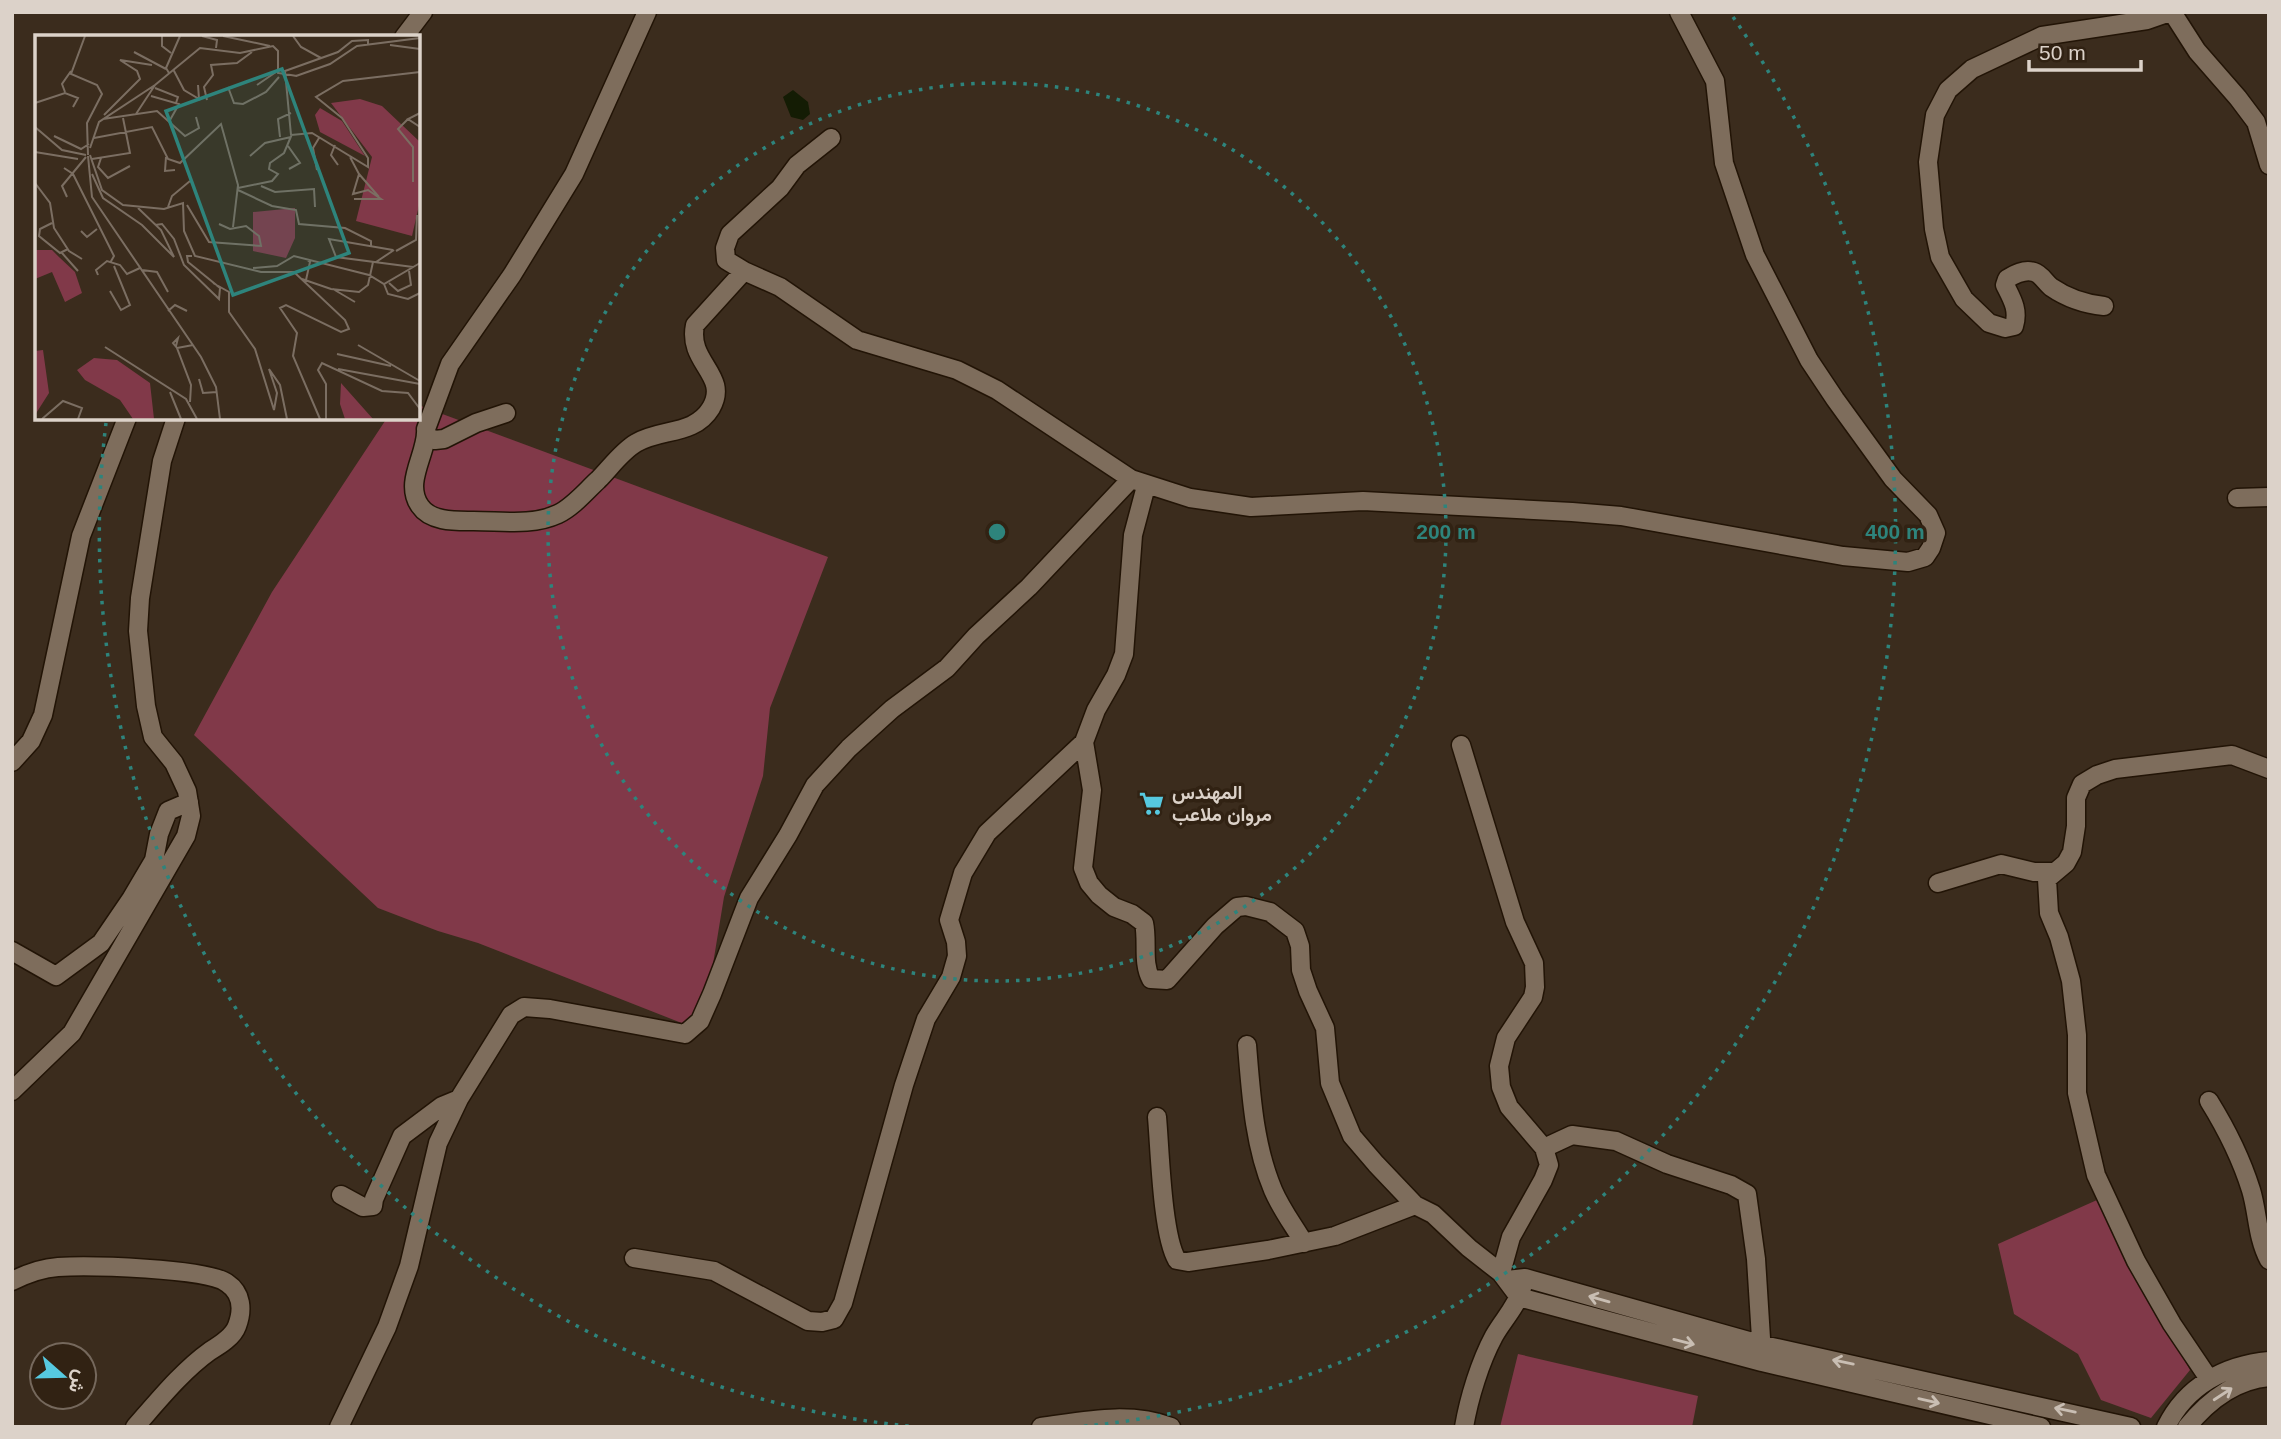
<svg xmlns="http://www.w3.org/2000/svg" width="2281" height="1439" font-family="Arial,Vazirmatn,sans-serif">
	<rect width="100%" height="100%" fill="#3b2c1d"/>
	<path fill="#813949" d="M418,405L828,557L770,708L763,776L724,897L702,1031L478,943L438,931L378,908L194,735L272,592L387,418H418Z
		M2097,1200L2190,1370L2151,1418L2101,1400L2078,1354L2014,1314L1998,1244Z
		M1518,1354L1698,1396L1692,1427H1500Z"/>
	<path fill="#141c04" d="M793,90L808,102L810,114L803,120L791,117L783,97Z"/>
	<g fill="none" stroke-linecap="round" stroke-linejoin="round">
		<defs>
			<path id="minor" d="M647,12L574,174L512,275L450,364L426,429C428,453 403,482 420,506C430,521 453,521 468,521C498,520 530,527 558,514C573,507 586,491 598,480C610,468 622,451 636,443C661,428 694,436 711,408C730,375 687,363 695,325L744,271
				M2172,12L2197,51L2238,98L2256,122L2269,165
				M404,37L423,12
				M831,138L797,165L780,188L730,234L725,248L726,260L744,271L780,287L857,340L957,370L997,390L1131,479L1190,498L1251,507L1363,501L1572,512L1621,516L1843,556L1908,562L1925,557L1931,548L1936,533L1928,515L1893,479L1835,399L1809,360L1755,255L1724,163L1715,81L1679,12
				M2104,306C2084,304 2067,298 2051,287C2045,282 2041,274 2034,272C2024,269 2015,274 2007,279L2005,285C2012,299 2019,310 2014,326L2005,328L1989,323L1964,299L1940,257L1934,229L1928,162L1935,115L1948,90L1972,69L2042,36L2147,20L2170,12
				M427,437L435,440L444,439L476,423L506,413
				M1146,486L1133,535L1124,654L1116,675L1096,710L1084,742L1092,790L1083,868L1089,883L1099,895L1114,907L1132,914L1144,923C1148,941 1142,963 1151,979L1167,980L1215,926L1237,907L1246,906L1270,912L1295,931L1300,946L1301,970L1308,991L1325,1028L1330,1083L1352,1136L1376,1164L1415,1205L1433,1214L1469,1248L1501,1273L1519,1297L1762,1362L2041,1427
				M2237,498L2269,497
				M1461,745L1515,922L1534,963L1535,987L1533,997L1506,1038L1499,1066L1501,1087L1509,1107L1544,1148L1549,1165L1543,1180L1511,1237L1501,1273
				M12,762L31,741L43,715L81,536L127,418
				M1938,883L2001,864L2034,872H2055
				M12,951L56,976L101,943L131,899L154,860L159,834L168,811L189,802
				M1247,1045C1251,1094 1254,1145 1273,1190C1281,1209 1294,1226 1304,1243
				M12,1091L72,1033L186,836L191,816L187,791L174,763L153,737L146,706L138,631L140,598L162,461L176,418
				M2209,1101C2227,1130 2241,1158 2251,1190C2258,1213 2257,1238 2269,1260
				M1157,1117C1160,1150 1162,1235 1177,1260L1188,1262L1268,1250L1335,1236L1415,1205
				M1544,1148L1572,1135L1616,1141L1667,1164L1731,1185L1747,1194L1756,1259L1762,1354
				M341,1195L363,1207L373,1206L374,1199L402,1136L442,1106L459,1099
				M634,1258L714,1271L808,1321L822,1322L834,1319L843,1303L904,1085L926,1019L951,977L957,956L956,942L949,920L963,873L987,833L1084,742
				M1507,1280L1525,1278L1763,1345L2131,1427
				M12,1281C26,1274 42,1268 58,1267C87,1265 207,1268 227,1283C242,1293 243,1310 237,1326C233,1337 220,1345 210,1351C182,1371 158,1401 135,1427
				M2209,1379L2172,1324L2136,1261L2096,1175L2077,1093V1035L2071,981L2059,937L2049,913L2047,879L2066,863L2072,852L2076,826V798L2082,784L2097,775L2115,769L2232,755L2269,769
				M339,1427L387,1327L409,1266L438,1143L459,1099L511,1015L524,1007L550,1009L685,1034L700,1021L712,994L749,898L788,835L815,785L849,748L892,709L947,668L976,636L1029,587L1131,479
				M1041,1427C1085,1421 1129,1411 1171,1427
				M1464,1427C1469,1398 1480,1362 1494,1336C1503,1320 1517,1306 1522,1288
				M2166,1427C2186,1386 2225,1365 2269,1361
				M2187,1427C2208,1401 2235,1380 2269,1377"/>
		</defs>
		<use href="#minor" stroke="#221406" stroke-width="21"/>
		<use href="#minor" stroke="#7e6d5c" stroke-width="18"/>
	</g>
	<defs><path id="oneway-shaft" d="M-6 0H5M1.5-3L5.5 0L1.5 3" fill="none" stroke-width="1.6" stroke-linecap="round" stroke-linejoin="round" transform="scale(1.75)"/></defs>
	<g stroke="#c9beb3">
		<use href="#oneway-shaft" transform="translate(1599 1299) rotate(-164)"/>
		<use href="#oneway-shaft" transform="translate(1684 1342) rotate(14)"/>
		<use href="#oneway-shaft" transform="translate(1843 1362) rotate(-168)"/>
		<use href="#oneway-shaft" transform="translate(2223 1394) rotate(-33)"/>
		<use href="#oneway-shaft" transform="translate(1929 1401) rotate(13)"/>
		<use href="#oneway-shaft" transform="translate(2065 1410) rotate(-168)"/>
	</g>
	<g fill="none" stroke="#2e847c" stroke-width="3.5" stroke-dasharray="3.5 7">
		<circle cx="997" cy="532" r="449"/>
		<path d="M919 1427A898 898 0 0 1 106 423M1733 17A898 898 0 0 1 1075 1427"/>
	</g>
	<defs>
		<symbol id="supermarket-bare" viewBox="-9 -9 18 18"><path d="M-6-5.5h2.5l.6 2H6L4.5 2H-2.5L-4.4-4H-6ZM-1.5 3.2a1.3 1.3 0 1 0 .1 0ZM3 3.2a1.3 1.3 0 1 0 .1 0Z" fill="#56c9e0" stroke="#312213" stroke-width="2.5" paint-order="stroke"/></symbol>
	</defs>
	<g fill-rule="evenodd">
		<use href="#supermarket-bare" x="1134" y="786" width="35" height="35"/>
	</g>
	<g text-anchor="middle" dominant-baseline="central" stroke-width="7" stroke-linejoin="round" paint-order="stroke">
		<g font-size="19" font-weight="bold" fill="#dcd2c9" stroke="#312213" text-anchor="start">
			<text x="1172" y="792">المهندس<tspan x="1172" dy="22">مروان ملاعب</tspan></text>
		</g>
	</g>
	<g transform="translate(35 35)">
		<rect width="385" height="385" fill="#3b2c1d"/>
		<path d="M325,64L347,71L385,107V166L377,201L321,186L337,122L296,68ZM285,73L307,86L330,121L285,97L280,80ZM260,173V203L251,223L218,216V177ZM0,215H17L24,222L40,237L47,258L30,267L17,237L0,244ZM8,315L14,358L0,380V316ZM59,323L82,325L115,348L119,384H98L85,365L50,345L42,335ZM306,348L338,384H310L305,369Z" fill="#813949"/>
		<path fill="none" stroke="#7b6e62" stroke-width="2" d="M50,1L36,39L62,50L67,59L52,88L53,120M127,1V11L136,18M167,1L182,5L181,13M188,1L235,11M258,1L266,12L286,23M355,10L385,14M99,17L131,34M138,34L149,55L164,64L163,50M134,38L131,33L145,1M261,41L295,29L322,11L385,3M222,50L241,37M193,52L199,68L208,69L231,57L244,42M120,53L143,62L141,68M30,57L27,49L36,36M116,61L144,69L135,85M172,65L169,52L178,40L176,30L202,28L217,17M0,68L30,58L43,63L38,72M385,78L373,84L385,92M101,79L120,50M69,80L105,44L102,36L85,25L117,30M68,84L122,76L150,101L164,93L161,82M373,84L363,94L378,112V147M0,92L27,115L51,120M256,100L277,98L333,132V123L307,83L281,62L308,46L385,37M256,100L250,36L303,17L317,6L333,5V10M19,101L46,114L54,109M245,102L243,84L256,78M59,103L117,92L133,124L145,128L186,89L203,150L198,192M300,110L296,120L303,130M253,111L265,128L254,134M55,113L64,87L120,50L165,13L205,18L238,11L243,16V38L262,41M0,117L43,124M55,120L67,155L88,170L129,174L148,168L149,196L160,221L226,237H259L310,285L314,294L306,297L251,270L245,273L262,298L258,321L285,384M53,121L57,162L166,322L181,352L185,384M215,121L230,108L256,102M131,122L130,136L140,135M315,122L324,139L318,159L333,155L346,164H319M66,123L63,132L73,143L95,131M57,124L95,118L88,83M29,133L38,139L79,221L75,228M282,135L278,113L284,103M57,139L68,163L107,190L139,222L126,195L103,173M324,139L344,162M0,148L15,168L19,193L34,216L47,224M226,151L240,157L279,154L280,172M203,153L237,146L243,139L234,134L235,128L249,118L257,99M203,155L237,171L261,175L264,189L310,193L336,206V213M32,162L27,151L51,122M152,170L174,207L226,211L224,201L211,191L195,194L184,189M133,172L137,161L155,146M17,188L5,194L4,201L25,218L33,214M120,190L127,189L139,204L149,230L184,264L185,253L153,227L152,221H157M46,196L52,202L62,194M358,215L294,204L301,222L378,232M361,216L381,205L382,180M27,218L43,236M271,224L275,227L271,245M341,227L359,215M218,233L242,231L259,221L334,240L349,249L385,228M107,235L122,237L133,257M63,240L61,235L72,226L85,230L92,239L105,233M267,244L296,254L324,257L333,250L338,227M178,248L194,257V277L220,314L239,375L242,358L234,334L245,350L252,384M354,248L363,256L376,250L374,236M349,249L353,259L373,264L385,258M298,254L320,267M75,256L86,275L95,270L79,231M133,276L140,270L152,276M323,310L385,346M141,311L143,303L138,308L142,313M70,312L151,364L162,384M302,319L356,331M303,334L385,349M164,344L168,358L182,357M135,357L146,384M155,367L156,350L142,313L158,310M7,384L28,366L47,373L43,384M291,384V349L283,335L287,328L347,356L373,358L385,374"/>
		<path fill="#2e847c" fill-opacity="0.15" stroke="#2e847c" stroke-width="3.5" d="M247,34L314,218L198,260L131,76Z"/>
		<rect width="385" height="385" fill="none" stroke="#dcd2c9" stroke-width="3.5"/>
	</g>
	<circle cx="997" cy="532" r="10" fill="#2e847c" stroke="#312213" stroke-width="3.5"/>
	<g font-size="21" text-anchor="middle" font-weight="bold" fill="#2e847c" stroke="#312213" stroke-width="7" stroke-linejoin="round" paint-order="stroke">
		<text x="1446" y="539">200 m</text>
		<text x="1895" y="539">400 m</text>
	</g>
	<rect width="2281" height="1439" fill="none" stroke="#dcd2c9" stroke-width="28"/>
	<g transform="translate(63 1376) rotate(110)"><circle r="33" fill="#312213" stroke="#75685c" stroke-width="2"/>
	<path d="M0-5L12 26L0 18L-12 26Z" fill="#56c9e0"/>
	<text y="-10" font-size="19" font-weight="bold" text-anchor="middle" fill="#dcd2c9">ش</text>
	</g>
	<path d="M2029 60v10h112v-10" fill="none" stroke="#dcd2c9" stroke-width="3.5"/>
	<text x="2039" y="60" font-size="21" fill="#dcd2c9" stroke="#312213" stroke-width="5" paint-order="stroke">50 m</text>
</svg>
